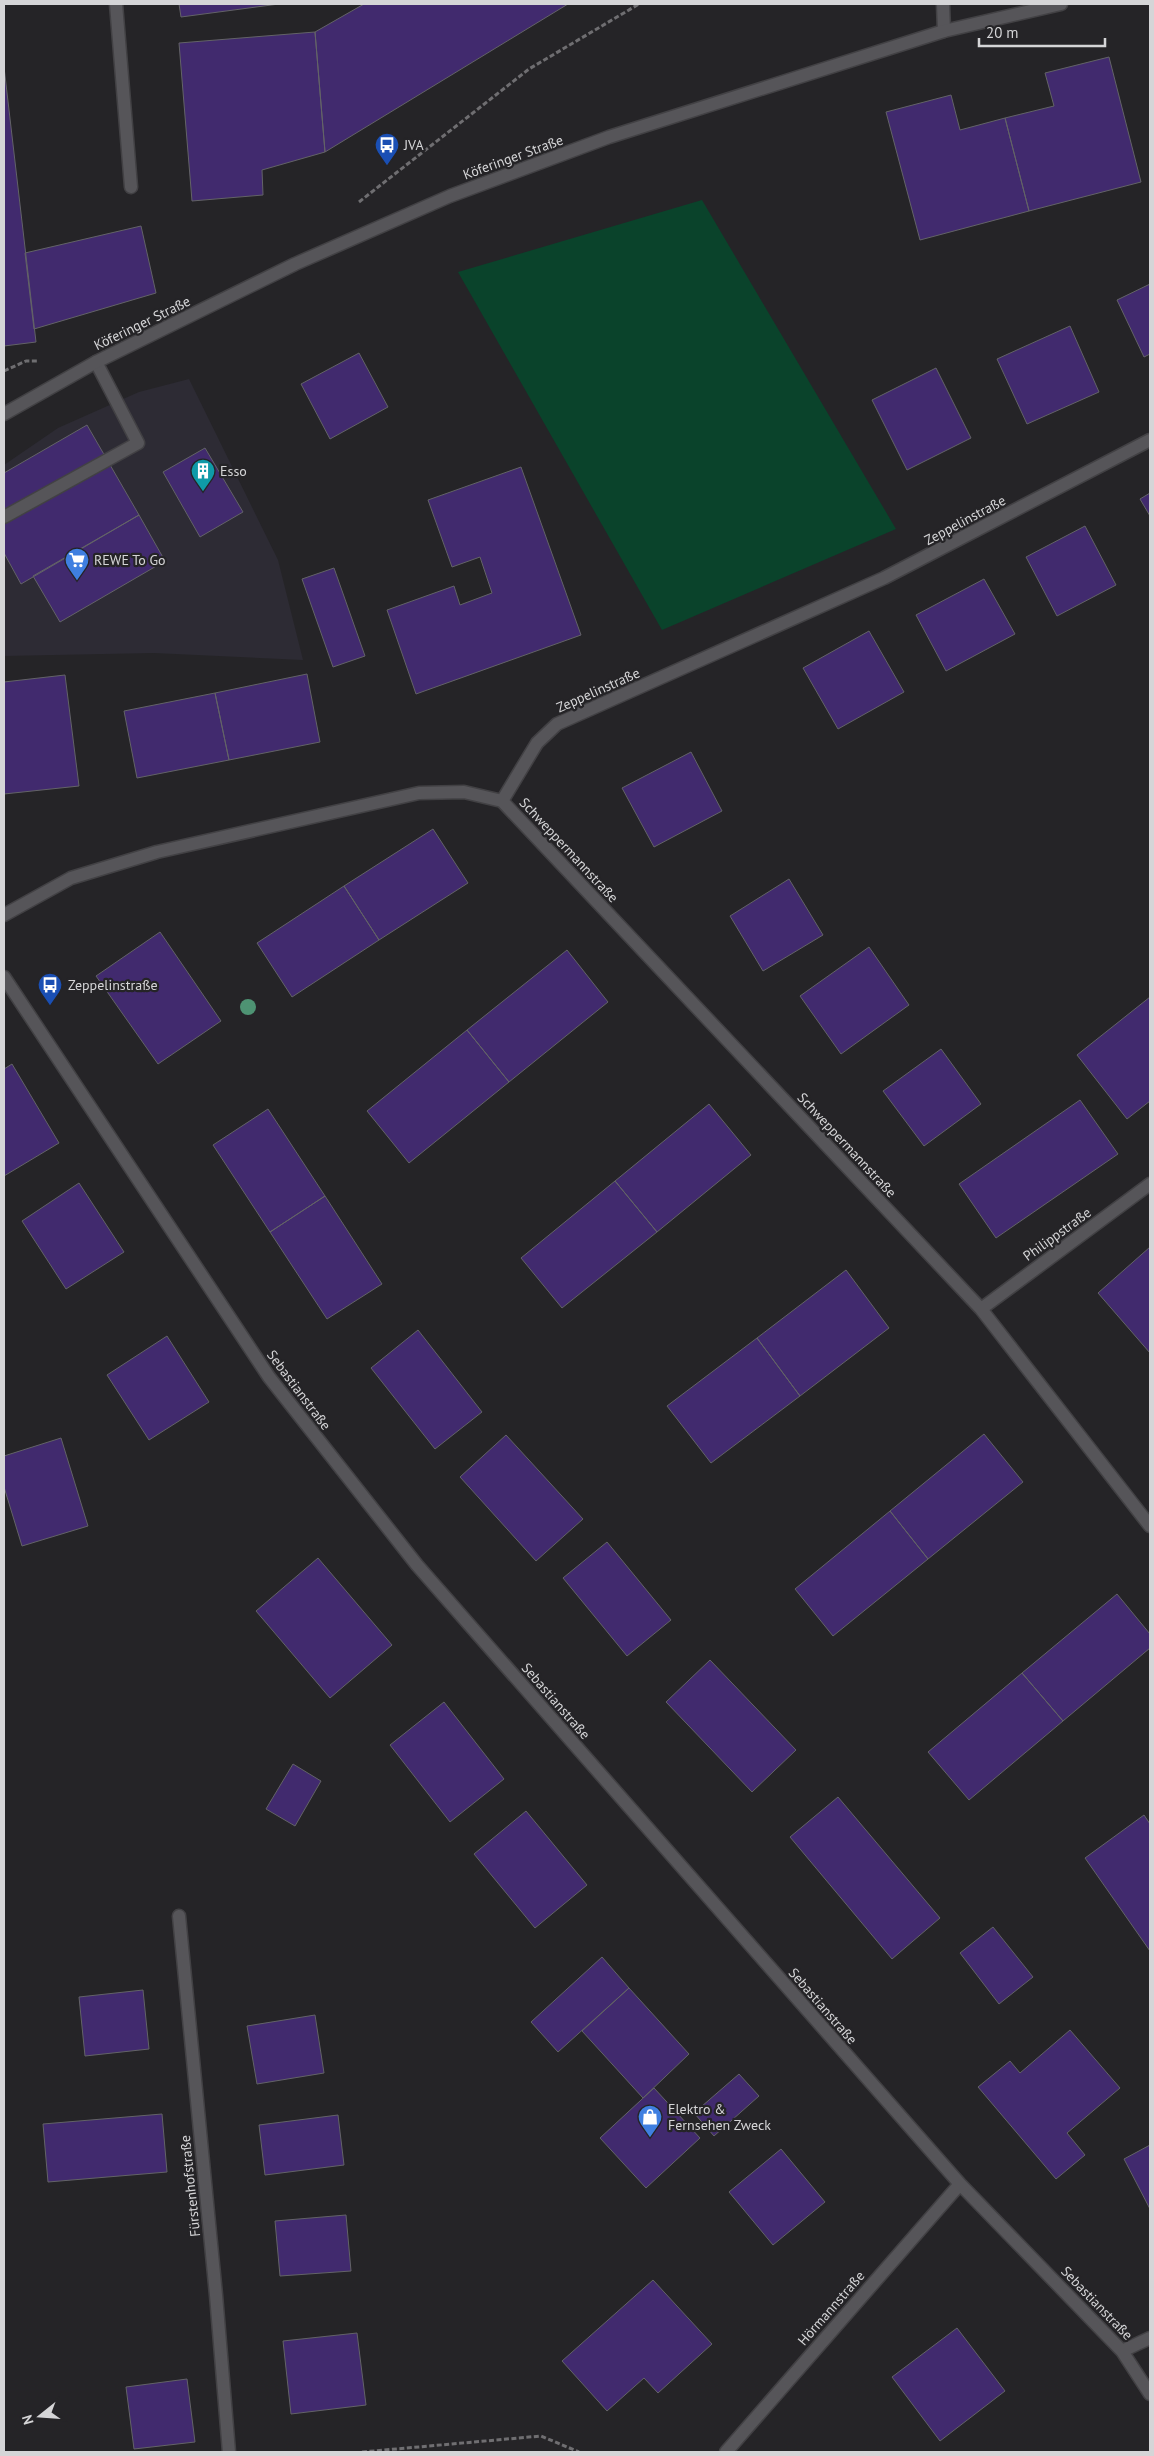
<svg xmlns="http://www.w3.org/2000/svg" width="1154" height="2456" font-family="'PT Sans',sans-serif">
	<rect width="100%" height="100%" fill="#252427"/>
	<path fill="#2d2b34" d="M189,379L278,560L303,660L154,653L4,656V465L58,428L139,392Z"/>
	<path fill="#0a432b" d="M702,200L896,529L662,630L458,272Z"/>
	<path fill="#412a6e" stroke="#636367" d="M179,4H279L181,17Z
		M364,4H568L325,152L315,32Z
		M315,32L325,152L262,170L263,195L192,201L179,43Z
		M1109,57L1141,182L1029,211L1005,118L1054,106L1045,73Z
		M4,67L36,342L4,346Z
		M951,95L960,130L1005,118L1029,211L920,240L886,112Z
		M141,226L156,293L34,329L25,253Z
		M1150,284V354L1144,357L1117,300Z
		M1070,326L1099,392L1027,424L997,359Z
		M359,353L388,407L330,439L301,384Z
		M936,368L971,438L907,470L872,400Z
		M87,425L139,515L21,584L4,553V473Z
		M205,448L243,512L200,537L163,472Z
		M521,467L581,635L416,694L387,610L454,586L460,605L492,593L480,557L452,567L428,500Z
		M1150,493V516L1140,499Z
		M139,515L165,561L60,622L33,576Z
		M1085,526L1116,585L1057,616L1026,557Z
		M334,568L365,656L333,667L302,579Z
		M984,579L1015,634L946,671L916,615Z
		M869,631L904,692L838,729L803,668Z
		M307,674L320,742L229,760L215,693Z
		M65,675L79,786L4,794V682Z
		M215,693L229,760L137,778L124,711Z
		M691,752L722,811L654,847L622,788Z
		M433,829L468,883L379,940L344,886Z
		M789,879L823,935L763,971L730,916Z
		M344,886L379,940L292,997L257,943Z
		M160,932L221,1021L158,1064L96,976Z
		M869,947L909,1005L841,1054L800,996Z
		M567,950L608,1002L509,1082L467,1030Z
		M1150,997V1101L1127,1119L1077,1055Z
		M467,1030L509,1082L409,1163L367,1111Z
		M941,1049L981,1104L924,1146L883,1091Z
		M12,1064L59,1143L4,1176V1069Z
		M1080,1100L1118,1154L996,1238L959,1184Z
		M709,1104L751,1155L657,1232L615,1181Z
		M268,1109L325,1196L270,1232L213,1145Z
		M615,1181L657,1232L562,1308L521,1258Z
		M79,1183L124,1252L66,1289L22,1221Z
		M325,1196L382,1284L327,1319L270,1232Z
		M1150,1247V1353L1098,1293Z
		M846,1270L889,1328L800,1396L757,1338Z
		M418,1330L482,1412L435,1449L371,1368Z
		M167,1336L209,1402L149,1440L107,1375Z
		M757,1338L800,1396L711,1463L667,1406Z
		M984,1434L1023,1482L928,1559L890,1511Z
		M506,1435L583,1519L536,1561L460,1477Z
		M61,1438L88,1526L22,1546L4,1487V1456Z
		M890,1511L928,1559L833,1636L795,1589Z
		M607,1542L671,1620L627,1656L563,1578Z
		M318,1558L392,1645L330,1698L256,1611Z
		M1117,1594L1150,1634V1648L1063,1721L1022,1673Z
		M710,1660L796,1750L752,1792L666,1702Z
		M1022,1673L1063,1721L969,1800L928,1752Z
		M444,1702L504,1779L450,1822L390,1745Z
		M293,1764L321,1781L295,1826L266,1809Z
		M838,1797L940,1918L892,1959L790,1837Z
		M526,1811L587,1885L535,1928L474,1854Z
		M1144,1815L1150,1824V1951L1085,1858Z
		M993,1927L1033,1977L999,2004L960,1953Z
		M602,1957L629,1988L558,2052L531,2022Z
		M629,1988L689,2054L643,2098L582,2031Z
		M143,1990L149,2049L85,2056L79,1997Z
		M315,2015L324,2073L257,2084L247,2026Z
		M1070,2030L1120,2088L1067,2133L1085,2155L1056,2179L978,2087L1010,2061L1020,2073Z
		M739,2074L759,2096L714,2136L694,2113Z
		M654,2088L700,2138L646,2188L600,2138Z
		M162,2114L167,2172L48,2182L43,2124Z
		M338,2115L344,2165L265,2175L259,2125Z
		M1150,2145V2209L1124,2159Z
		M781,2149L825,2202L773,2245L729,2192Z
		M346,2215L351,2271L280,2276L275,2221Z
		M653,2280L712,2344L658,2393L644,2378L607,2411L562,2361Z
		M957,2328L1005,2391L940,2441L892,2377Z
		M357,2333L366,2405L291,2414L283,2341Z
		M187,2379L195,2442L134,2449L126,2387Z"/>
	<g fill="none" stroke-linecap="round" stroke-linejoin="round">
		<defs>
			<path id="service" d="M116,4L131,187
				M4,517L138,443L96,362"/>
			<path id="minor" d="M943,4L944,31
				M502,801L981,1309L1150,1526
				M4,915L71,878L157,852L419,793L464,792L502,801L537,743L557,724L884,578L1150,440
				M4,977L269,1377L417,1565L960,2184L1122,2351L1150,2394
				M981,1309L1150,1184
				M179,1916L216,2295L229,2452
				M1122,2351L1150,2338
				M726,2452L960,2184"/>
			<path id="tertiary" d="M4,414L96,362L295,264L450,196L609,137L944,31L1061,4"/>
		</defs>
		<use href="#service" stroke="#424144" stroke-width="15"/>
		<use href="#minor" stroke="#424144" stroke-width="15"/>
		<use href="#tertiary" stroke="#424144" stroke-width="15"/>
		<path stroke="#6f6e71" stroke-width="3" stroke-dasharray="5 2.5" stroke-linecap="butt" d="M359,202L529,69L639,4
			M4,371L26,361H38
			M362,2452L541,2436L579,2452"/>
		<use href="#service" stroke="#565559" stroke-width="12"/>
		<use href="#minor" stroke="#565559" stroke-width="12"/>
		<use href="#tertiary" stroke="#565559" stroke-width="12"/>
	</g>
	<circle fill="#4e9373" cx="248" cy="1007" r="8"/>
	<defs>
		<symbol id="bus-pin" viewBox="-11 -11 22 30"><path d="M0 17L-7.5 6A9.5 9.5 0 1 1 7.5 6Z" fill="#1a4fb4" stroke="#252427"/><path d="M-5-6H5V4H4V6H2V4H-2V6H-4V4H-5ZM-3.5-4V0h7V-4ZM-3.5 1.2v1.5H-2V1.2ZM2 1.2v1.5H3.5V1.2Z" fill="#fff"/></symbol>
		<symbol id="building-pin" viewBox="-11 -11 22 30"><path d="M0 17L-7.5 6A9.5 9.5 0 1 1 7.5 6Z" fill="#0f9aa8" stroke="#252427"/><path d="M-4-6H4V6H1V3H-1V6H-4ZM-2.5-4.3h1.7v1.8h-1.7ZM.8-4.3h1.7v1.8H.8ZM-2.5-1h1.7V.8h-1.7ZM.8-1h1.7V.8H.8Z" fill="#fff"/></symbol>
		<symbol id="supermarket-pin" viewBox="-11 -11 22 30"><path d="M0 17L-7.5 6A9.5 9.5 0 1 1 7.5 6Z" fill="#3f7fe0" stroke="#252427"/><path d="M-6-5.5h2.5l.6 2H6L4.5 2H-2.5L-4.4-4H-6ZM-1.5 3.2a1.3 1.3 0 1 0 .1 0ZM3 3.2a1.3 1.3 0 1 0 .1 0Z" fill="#fff"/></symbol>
		<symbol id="shop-pin" viewBox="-11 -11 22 30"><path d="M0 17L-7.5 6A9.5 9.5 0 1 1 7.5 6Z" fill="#3f7fe0" stroke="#252427"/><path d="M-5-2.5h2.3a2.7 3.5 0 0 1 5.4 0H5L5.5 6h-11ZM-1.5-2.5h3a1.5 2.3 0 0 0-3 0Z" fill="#fff"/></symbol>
	</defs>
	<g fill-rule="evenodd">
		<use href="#bus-pin" x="373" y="131" width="28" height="38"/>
		<use href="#building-pin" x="189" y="457" width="28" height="38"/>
		<use href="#supermarket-pin" x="63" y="546" width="28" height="38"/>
		<use href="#bus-pin" x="36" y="971" width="28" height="38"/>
		<use href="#shop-pin" x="636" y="2103" width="28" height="38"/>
	</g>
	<g text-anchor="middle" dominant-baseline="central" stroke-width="4.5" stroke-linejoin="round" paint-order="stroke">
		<g font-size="14" fill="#d5d5d7" stroke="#252427" text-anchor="start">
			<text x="404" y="145">JVA</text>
			<text x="220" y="471">Esso</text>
			<text x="94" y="560">REWE To Go</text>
			<text x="68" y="985">Zeppelinstraße</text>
			<text x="668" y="2109">Elektro &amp;<tspan x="668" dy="16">Fernsehen Zweck</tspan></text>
		</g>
		<g font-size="14" fill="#d5d5d7" stroke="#252427">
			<text transform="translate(513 157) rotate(-20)">Köferinger Straße</text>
			<text transform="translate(142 323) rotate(-26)">Köferinger Straße</text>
			<text transform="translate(965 520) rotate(-28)">Zeppelinstraße</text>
			<text transform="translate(598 690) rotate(-24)">Zeppelinstraße</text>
			<text transform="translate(569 850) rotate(47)">Schweppermannstraße</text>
			<text transform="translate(847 1145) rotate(47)">Schweppermannstraße</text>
			<text transform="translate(1057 1234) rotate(-36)">Philippstraße</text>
			<text transform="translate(299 1390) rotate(53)">Sebastianstraße</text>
			<text transform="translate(556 1701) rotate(49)">Sebastianstraße</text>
			<text transform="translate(823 2006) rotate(49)">Sebastianstraße</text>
			<text transform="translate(190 2186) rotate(-96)">Fürstenhofstraße</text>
			<text transform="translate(1097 2303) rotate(46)">Sebastianstraße</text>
			<text transform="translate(831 2308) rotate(-49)">Hörmannstraße</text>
		</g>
	</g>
	<rect width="1154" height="2456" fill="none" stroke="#d5d5d7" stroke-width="10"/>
	<g transform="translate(40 2416) rotate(253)" stroke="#252427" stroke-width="4" paint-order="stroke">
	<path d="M0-4L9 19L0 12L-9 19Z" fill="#d5d5d7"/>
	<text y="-8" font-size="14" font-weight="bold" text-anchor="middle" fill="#d5d5d7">N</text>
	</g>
	<path d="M979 38v8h126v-8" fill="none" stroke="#d5d5d7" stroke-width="2.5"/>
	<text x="986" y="38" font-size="15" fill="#d5d5d7" stroke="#252427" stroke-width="4" paint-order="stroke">20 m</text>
</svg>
